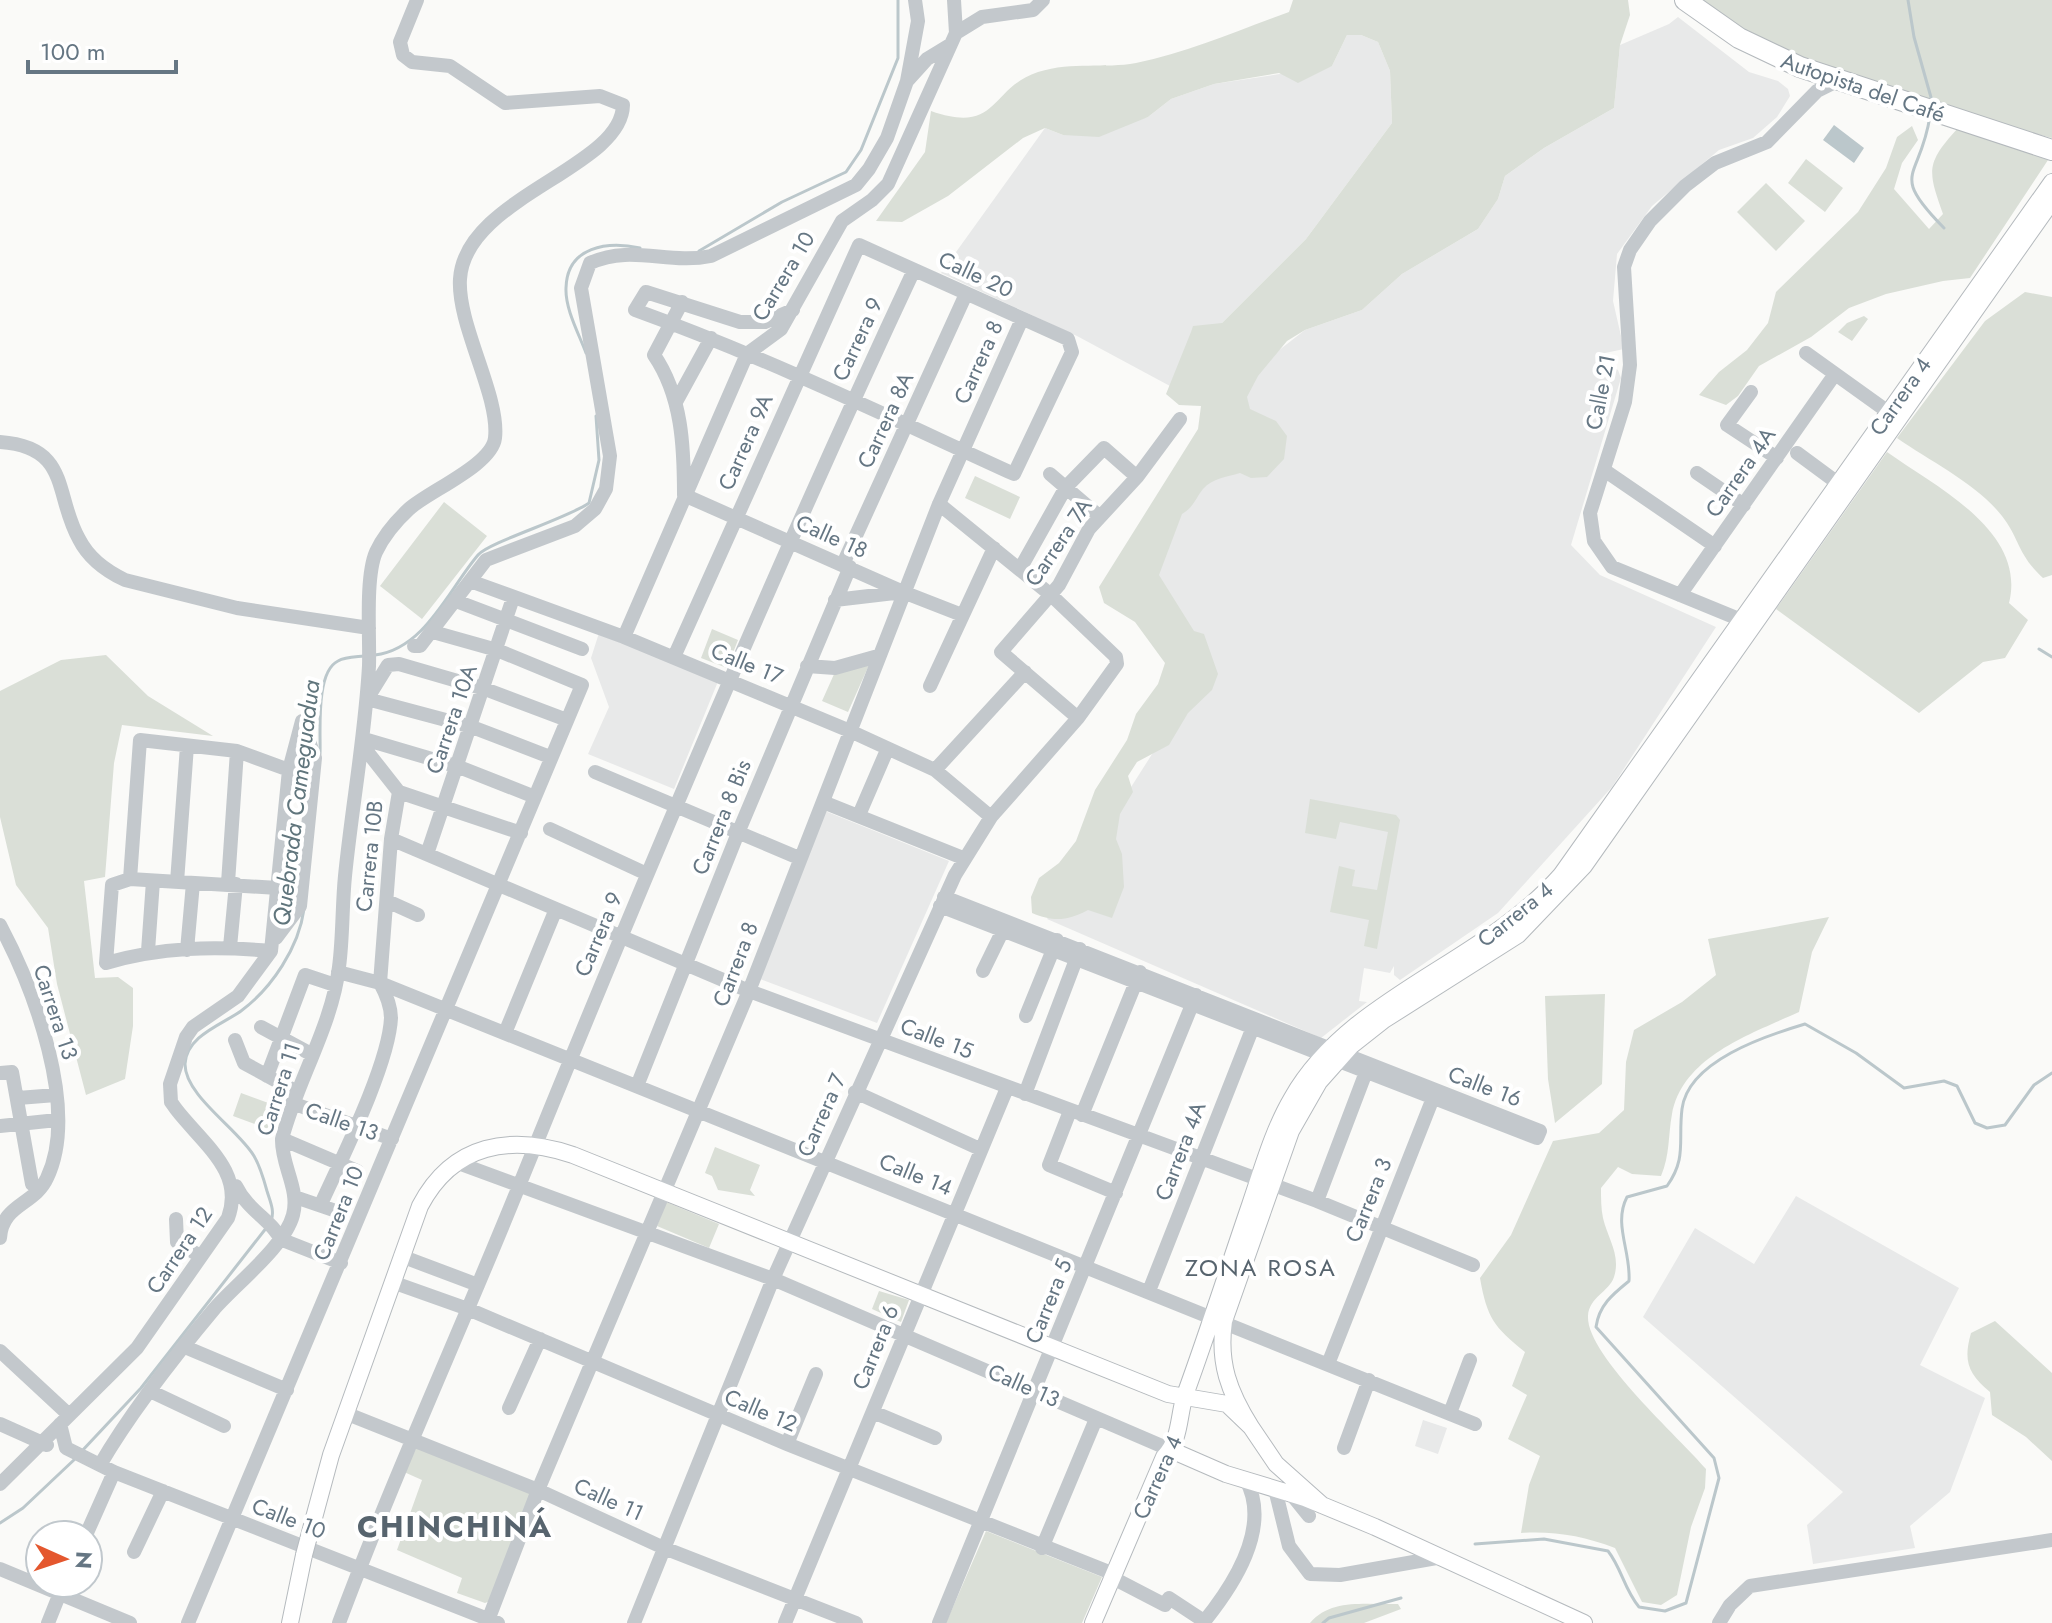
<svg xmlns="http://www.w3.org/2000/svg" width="2052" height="1623" font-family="Jost,sans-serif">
	<rect width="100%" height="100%" fill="#fafaf8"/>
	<path fill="#e8e9e9" d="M1678,17L1749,72L1778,81L1788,89L1790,96L1777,117L1753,138L1719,150L1652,206L1617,254L1613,301L1624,349L1605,353L1603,362L1618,370L1621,378L1571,545L1600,575L1716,627L1612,787L1498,913L1400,980L1394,975V966L1390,973L1364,968L1359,1001L1367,1002L1321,1038L1047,919L1205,671L1142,562L1209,407L1077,336L941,273L1045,128L1063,135L1148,117L1171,99L1214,84L1332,66L1347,35H1361L1378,42L1390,71L1392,123L1306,239L1222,323L1278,351L1305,330L1362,310L1402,274L1478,229L1498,199L1505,176L1544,148L1614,108L1620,45L1669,24Z
		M599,633L719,679L674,789L588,754L609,707L591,658Z
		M825,811L949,861L877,1023L760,979Z
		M1796,1196L1959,1288L1920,1365L1985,1398L1950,1492L1910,1526L1915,1548L1813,1564L1807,1525L1843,1492L1643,1317L1695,1228L1754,1264Z
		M1423,1420L1447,1428L1438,1454L1415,1446Z"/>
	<path fill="#dadfd7" d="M1293,0H1628L1630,15L1620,45L1614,108L1544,148L1505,176L1498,199L1478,229L1402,274L1362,310L1305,330L1287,341L1258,376L1247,397L1250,409L1276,421L1287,436L1284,459L1267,477L1251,478L1240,473C1226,477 1213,478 1203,489C1195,499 1194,507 1182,514L1159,575L1194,631L1204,634L1218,674L1212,690L1188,713L1169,745L1137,762L1128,776L1133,792L1120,814L1116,839L1122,854L1124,887L1112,918L1088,910C1067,921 1054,922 1032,913L1031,897L1039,878L1059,863L1076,841L1095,790L1127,740L1136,714L1158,684L1165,663L1135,622L1104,603L1099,587L1198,429L1201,406L1179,405L1166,394L1191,332L1193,326L1222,323L1306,239L1392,123L1390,71L1378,42L1361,35H1347L1332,66L1298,83L1279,73L1214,84L1171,99L1148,117L1099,137L1063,135L1045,128L1023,138L948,196L902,222L876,221L925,152L931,111C999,135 989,88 1038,72C1074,61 1104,69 1136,63C1189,52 1238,30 1289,12Z
		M1702,0H2052V138L1981,119L1765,44Z
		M1912,126L1918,140L1902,163L1894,189L1929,229L1943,214C1928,171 1925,164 1958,128L2048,160L1970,278L1943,281L1886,294L1849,308L1811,337L1759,366L1738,396L1726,405L1699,395L1719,372L1747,350L1768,323L1776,292L1858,212L1886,168L1897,137Z
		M1806,159L1843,188L1825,212L1788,183Z
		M1766,183L1805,221L1776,251L1737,212Z
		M2025,292L2052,297V575L2043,578C2017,554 2020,539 2002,516C1976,483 1931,462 1897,438L1985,321Z
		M1864,316L1868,319L1852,341L1838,332L1847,323Z
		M1887,452C1936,487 2027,531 2009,603L2028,620L2005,658L1983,662L1919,713L1776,609Z
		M975,476L1020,497L1010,519L965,498Z
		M444,502L487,536L422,619L380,586Z
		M712,629L738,640L727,668L701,658Z
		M106,655L148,696L213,736L122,725L114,763L105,877L84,881L95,978L118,977L133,988V1026L125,1079L86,1095L57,984L48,928L16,885L0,817V691L61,660Z
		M869,665L848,712L822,701L835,672Z
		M1310,799L1396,815L1400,820L1377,949L1364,946L1369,920L1330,912L1339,866L1355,870L1352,886L1377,890L1388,832L1340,822L1336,839L1305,833Z
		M1829,917L1812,952L1799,1012C1751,1034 1683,1056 1672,1114C1668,1136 1670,1155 1661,1176L1632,1174L1618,1167L1601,1188C1601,1198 1601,1209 1603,1218C1608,1239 1621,1255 1614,1277C1609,1292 1589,1297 1588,1316C1586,1355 1680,1438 1706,1469L1705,1488L1691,1527L1677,1595L1661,1605L1642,1602L1615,1548C1583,1536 1555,1531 1521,1533L1529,1485L1540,1456L1508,1439L1527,1395L1512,1386L1525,1352C1494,1327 1487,1318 1480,1278L1511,1235L1553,1141L1599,1133L1624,1110L1626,1062L1634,1030L1682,1002L1716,975L1708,939Z
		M1605,994L1602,1084L1555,1123L1548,1079L1545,996Z
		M241,1093L282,1108L274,1131L233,1116Z
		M715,1147L760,1165L750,1190L755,1196L718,1190L712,1176L705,1173Z
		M666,1202L719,1224L709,1248L657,1226Z
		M879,1291L909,1300L901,1322L872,1309Z
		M1995,1321L2052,1373V1461L2026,1437L1992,1415L1990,1392C1968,1374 1963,1361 1971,1333Z
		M418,1445L532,1494L490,1601L485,1603L457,1593L462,1578L397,1550L422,1480L404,1472Z
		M986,1531L1102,1577L1082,1623H946Z
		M1398,1604L1401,1609L1364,1623H1310C1331,1598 1367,1605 1398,1604Z"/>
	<path fill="#bbc7cb" d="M1834,125L1864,148L1854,163L1823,140Z"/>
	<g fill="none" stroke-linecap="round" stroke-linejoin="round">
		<path stroke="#bbc7cb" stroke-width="3" d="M1908,0L1914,37L1932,101
			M1930,116C1920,181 1888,171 1944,228
			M699,251L782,202L846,172L861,150L898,58V0
			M586,353C579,334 565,309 566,288C567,246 608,241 640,248
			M2039,649L2052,657
			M375,655C425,649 449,589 478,555C489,542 566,519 589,503L599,460L596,416
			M320,754C321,734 315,672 338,661C345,657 356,657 364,656
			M271,1221C275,1211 270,1201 267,1191C264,1180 260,1166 254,1156C238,1129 185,1096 185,1064C186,1036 223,1024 241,1011C272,988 299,947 304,909
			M81,1452L141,1388L267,1227
			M0,1523L23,1508L76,1458
			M1475,1544L1544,1539L1608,1551C1622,1569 1624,1589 1639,1607L1665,1611L1686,1603L1719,1478L1714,1458L1596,1327C1599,1305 1613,1294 1629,1281C1631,1251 1613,1224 1627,1197L1667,1186C1687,1158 1678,1141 1682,1109C1688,1061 1765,1036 1805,1024L1856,1053L1904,1088L1944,1081L1957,1086L1975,1123L1987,1128L2005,1125L2034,1085L2052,1073
			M1323,1623L1329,1618L1401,1598"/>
		<defs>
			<path id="major" d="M1251,1427C1229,1392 1218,1363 1224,1321L1291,1131L1319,1082L1351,1046L1384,1020L1518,935L1584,866L2052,201
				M1171,1450L1226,1474L1305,1498L1375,1527L1584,1623
				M308,1540L331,1455L420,1206C453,1143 511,1134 573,1155L1168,1394L1227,1404L1251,1427L1276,1464L1322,1505
				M290,1623L304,1555
				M1093,1623L1164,1457C1181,1439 1178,1417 1185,1395C1208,1332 1228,1269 1250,1205C1262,1170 1273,1130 1292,1098C1350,996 1484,963 1561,875L2052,182"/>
			<path id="highway" d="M1685,0L1739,38L1800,67L2052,150"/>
		</defs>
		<use href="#major" stroke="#b5babe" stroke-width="18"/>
		<use href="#highway" stroke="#b4b9bd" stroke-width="22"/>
		<path stroke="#c3c8cc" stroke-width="14" d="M954,0L956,33
			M908,80L927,59L950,45
			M682,302L654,355C682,396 684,446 684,495L903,592L962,615
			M1806,353L1898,419
			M1751,392L1727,425L1777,458
			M676,402L711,338
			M0,442C71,447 54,495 79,539C89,559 106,571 125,580L237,608L369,628
			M1797,453L1839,484
			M1604,470L1715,546
			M1697,473L1744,505
			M1050,474L1099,516
			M843,564L966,294
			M1020,569L1066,487L1104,448L1137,477
			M470,581L624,637L850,731L935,770L991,817
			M1680,595L1835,374
			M835,600L903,592
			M456,601L582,649
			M1751,624L1612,567L1594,541L1590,513L1625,402L1630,365L1624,267L1630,250L1650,221L1685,186L1715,163L1767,142L1817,91L1839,80
			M624,637L747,354L781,329L842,221L872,200L888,184L956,33L982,17L1033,10L1043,0
			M414,646H420L486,560L575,526L595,509L606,489L610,456L581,288L590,263C632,244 668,265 711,256L856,185L869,169L887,138L907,81L918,21L915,0
			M674,657L859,245L1068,339L1072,352L1014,474C889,417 765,357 635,310L646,292L740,322H765L793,310
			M807,666L835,668L878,656
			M930,686L994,548
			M1078,718L1001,652L1059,585L1089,529L1137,477L1180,419
			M364,739L459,767L535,797
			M362,745L399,792L391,839L380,983
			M550,757L472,727L367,699L388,665L399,664L485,689L567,720
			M935,770L1025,672
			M595,772L799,858
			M399,792L521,833
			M823,802L963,858
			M859,815L887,750
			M550,829L647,874
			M391,839L749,991L1317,1201L1473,1265
			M427,854L513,598
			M130,879L140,740L237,751L289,770
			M177,882L187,746
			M228,883L237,751
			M387,901L418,915
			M940,906L1537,1138L1540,1131L944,897
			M0,925C33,987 80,1109 47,1178C35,1205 2,1204 0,1238
			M276,938L300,906L315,758L302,722
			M230,947L236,884
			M187,950L193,883
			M148,951L153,881
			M271,951C214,946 161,947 106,963L112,885L130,879L278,888
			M983,971L1003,930
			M338,972L380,983L1475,1424
			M1026,1016L1057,940
			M261,1027L311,1054
			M505,1033L556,909
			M235,1040L244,1063L297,1092
			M0,1073L12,1072L32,1184
			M267,1076L305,975L335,985
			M637,1086L738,833L850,567
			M855,1092L980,1149
			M1025,1094L1080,949
			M18,1098L56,1095
			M292,1103L392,1139
			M1070,1111L1049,1165L1116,1193
			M1082,1115L1140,972
			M0,1126L57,1120
			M282,1139L357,1171
			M458,1163L773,1279L1171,1450
			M236,1186C248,1211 274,1222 280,1239L341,1263
			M295,1197L336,1211
			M1317,1201L1366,1072
			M321,1204C341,1160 389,1064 391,1018C391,1005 386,994 380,983
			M176,1219L177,1242L200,1256
			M401,1256L478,1285
			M392,1282L468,1309L787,1444L1114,1574
			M1149,1291L1253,1027
			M185,1347L287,1390
			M0,1351L68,1414
			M1328,1364L1433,1098
			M152,1392L224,1426
			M509,1408L540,1339
			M873,1412L935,1438
			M345,1413L538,1490L664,1548L856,1623
			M1450,1413L1470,1360
			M0,1424L47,1445
			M60,1424L66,1448L114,1472L498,1623
			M787,1444L816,1374
			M1344,1448L1369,1380
			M100,1465C132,1410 174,1357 215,1308C237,1283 285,1246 293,1215C300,1189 281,1165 282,1139C297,1081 332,1026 339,967C343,937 342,906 345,876C352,806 365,737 369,666C370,637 365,577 376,552C383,537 396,521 409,509C429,491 492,465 495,438C500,396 457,325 460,279C465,197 622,168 623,105L600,96L505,103L450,66L412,62L403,55L400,42L417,0
			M0,1484L137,1348L228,1218C245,1172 203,1144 176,1109L171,1102L170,1084L186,1037L193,1027L238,996L271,951L289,770L302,721
			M1275,1489L1289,1546L1310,1574L1340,1575L1442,1557
			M1292,1495L1309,1516
			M86,1535L114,1472
			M1042,1548L1096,1419
			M134,1552L163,1491
			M0,1569L130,1623
			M1113,1578L1165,1605L1169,1598L1204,1621
			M48,1623L64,1583
			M188,1623L582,685L497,650L433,632
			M339,1623C394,1475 460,1332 519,1186C644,877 773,571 914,270
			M487,1623L538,1490L749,991L939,504L1022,319
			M634,1623L773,1279L955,875L991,817L1078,718L1117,664L1116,657L1051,595L939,504
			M785,1623L1007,1088
			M939,1623L1196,995
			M1203,1623C1233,1586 1272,1528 1246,1480
			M1719,1623L1730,1605L1750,1586L2052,1540"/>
		<use href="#major" stroke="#fff" stroke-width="16"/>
		<use href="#highway" stroke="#fff" stroke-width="20"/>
		<defs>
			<path id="major-bridge" d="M304,1555L308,1540"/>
		</defs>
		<use href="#major-bridge" stroke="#b5babe" stroke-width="18" stroke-linecap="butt"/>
		<use href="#major-bridge" stroke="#fff" stroke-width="16"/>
	</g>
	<g text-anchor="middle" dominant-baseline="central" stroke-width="8" stroke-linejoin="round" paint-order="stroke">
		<g font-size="22" fill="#657683" stroke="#fff">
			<text transform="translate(1863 87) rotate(19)">Autopista del Café</text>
			<text transform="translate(976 274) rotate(25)">Calle 20</text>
			<text transform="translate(783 276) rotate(-59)">Carrera 10</text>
			<text transform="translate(857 339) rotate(-65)">Carrera 9</text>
			<text transform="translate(978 362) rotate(-66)">Carrera 8</text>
			<text transform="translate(1600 392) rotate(-79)">Calle 21</text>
			<text transform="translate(1900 396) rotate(-55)">Carrera 4</text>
			<text transform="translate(885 420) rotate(-65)">Carrera 8A</text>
			<text transform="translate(745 442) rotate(-66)">Carrera 9A</text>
			<text transform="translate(1740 472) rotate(-55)">Carrera 4A</text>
			<text transform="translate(832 536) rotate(24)">Calle 18</text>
			<text transform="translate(1058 542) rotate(-56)">Carrera 7A</text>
			<text transform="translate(747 663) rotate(22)">Calle 17</text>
			<text transform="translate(451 719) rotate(-71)">Carrera 10A</text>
			<text transform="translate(721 817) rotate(-68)">Carrera 8 Bis</text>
			<text transform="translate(369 856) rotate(-84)">Carrera 10B</text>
			<text transform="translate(1515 914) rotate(-39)">Carrera 4</text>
			<text transform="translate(598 934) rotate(-67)">Carrera 9</text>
			<text transform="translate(735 964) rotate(-69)">Carrera 8</text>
			<text transform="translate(56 1012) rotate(72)">Carrera 13</text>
			<text transform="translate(937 1038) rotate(21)">Calle 15</text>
			<text transform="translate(1485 1086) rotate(21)">Calle 16</text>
			<text transform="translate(278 1089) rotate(-72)">Carrera 11</text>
			<text transform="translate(821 1115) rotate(-66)">Carrera 7</text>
			<text transform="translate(342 1121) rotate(19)">Calle 13</text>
			<text transform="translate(1180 1151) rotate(-69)">Carrera 4A</text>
			<text transform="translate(916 1174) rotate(22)">Calle 14</text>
			<text transform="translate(1368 1200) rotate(-68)">Carrera 3</text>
			<text transform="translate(338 1213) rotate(-68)">Carrera 10</text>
			<text transform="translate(179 1250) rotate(-56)">Carrera 12</text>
			<text transform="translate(1048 1301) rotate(-68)">Carrera 5</text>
			<text transform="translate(875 1347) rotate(-68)">Carrera 6</text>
			<text transform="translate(1024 1385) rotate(24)">Calle 13</text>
			<text transform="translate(761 1410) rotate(23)">Calle 12</text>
			<text transform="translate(1157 1477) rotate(-66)">Carrera 4</text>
			<text transform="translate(609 1499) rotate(24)">Calle 11</text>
			<text transform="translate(289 1518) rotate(21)">Calle 10</text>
		</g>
		<g font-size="24" font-style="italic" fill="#60757c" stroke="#fff">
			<text transform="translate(296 803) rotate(-83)">Quebrada Cameguadua</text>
		</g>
		<g font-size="24" letter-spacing="2" fill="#57646e" stroke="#fff">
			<text x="1261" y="1267">ZONA ROSA</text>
		</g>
		<g font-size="30" font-weight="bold" letter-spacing="2" fill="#57646e" stroke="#fff">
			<text x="455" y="1526">CHINCHINÁ</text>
		</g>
	</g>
	<g transform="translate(64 1559) rotate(93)"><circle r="38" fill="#ffffff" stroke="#c1c8cd" stroke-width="2"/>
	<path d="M0-6L14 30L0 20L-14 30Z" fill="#e4572e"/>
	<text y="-12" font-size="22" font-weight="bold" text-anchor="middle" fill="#657683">N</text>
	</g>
	<path d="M28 60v12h148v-12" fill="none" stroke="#657683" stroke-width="4"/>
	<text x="40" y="60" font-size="24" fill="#657683" stroke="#ffffff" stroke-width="6" paint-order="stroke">100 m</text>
</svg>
